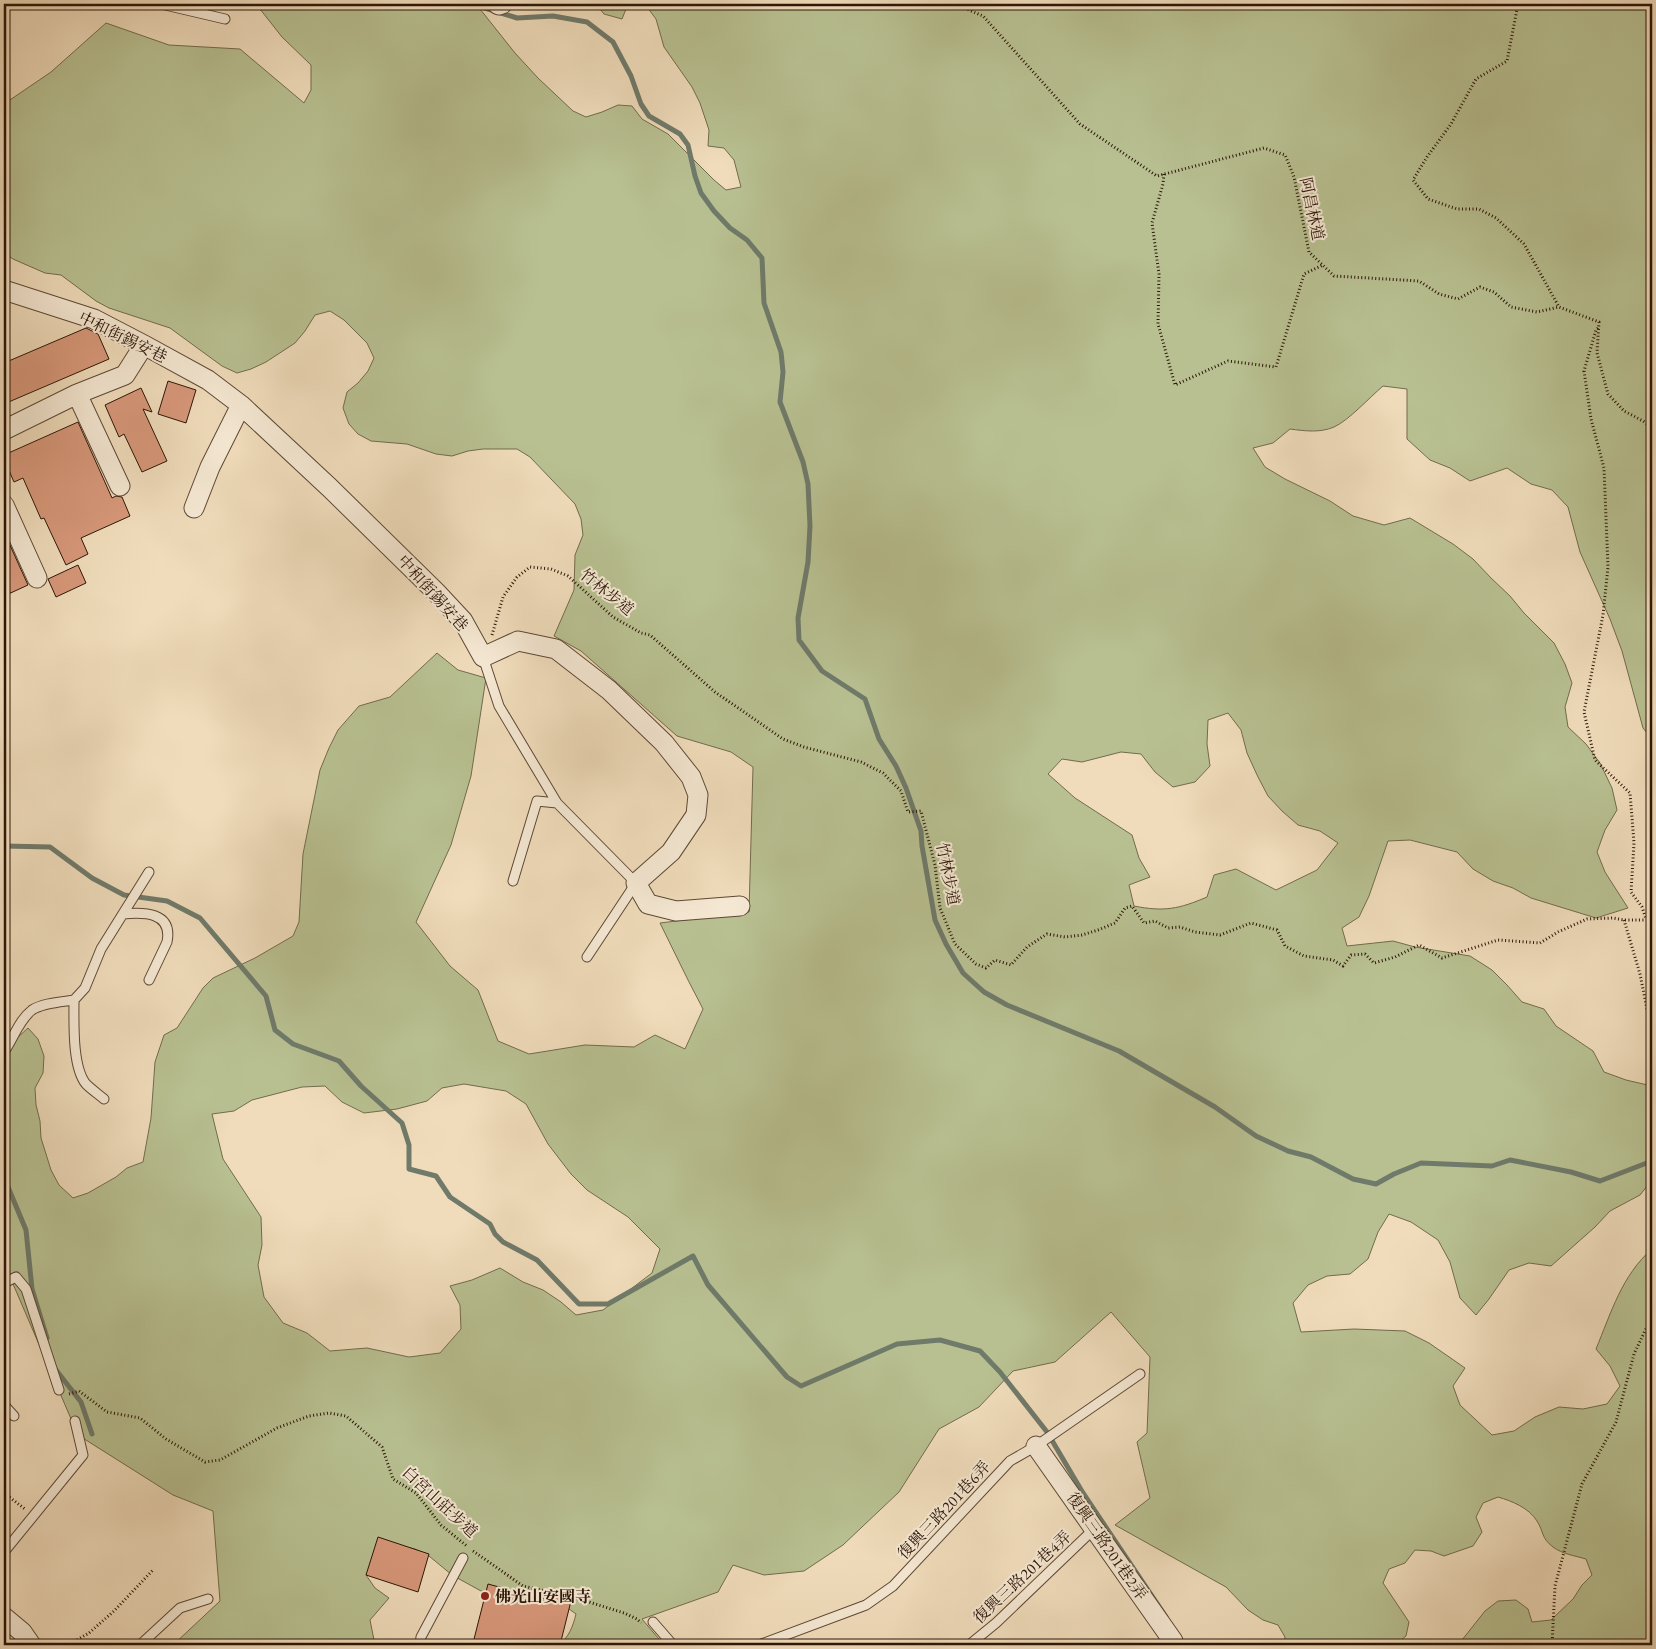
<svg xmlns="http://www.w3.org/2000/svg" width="1656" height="1649" font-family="'EB Garamond','Noto Serif TC',serif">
	<rect width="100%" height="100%" fill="#f0dcbb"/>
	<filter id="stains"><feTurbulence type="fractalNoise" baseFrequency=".004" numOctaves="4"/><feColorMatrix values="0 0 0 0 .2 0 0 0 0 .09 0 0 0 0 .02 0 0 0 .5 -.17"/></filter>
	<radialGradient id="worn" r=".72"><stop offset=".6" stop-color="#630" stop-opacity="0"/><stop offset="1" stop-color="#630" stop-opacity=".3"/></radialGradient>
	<path fill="#b8c091" stroke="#726b4c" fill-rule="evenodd" d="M256,4H476L515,53L538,78L573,111L586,117L602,112L618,105L632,106L642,119L668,134L714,180L726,190L741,187L734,160L724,148L708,146L709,130L700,103L692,87L664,47L656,19L647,7L638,4H1461L1477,7L1479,4H1652V739L1643,728L1622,651L1610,619L1580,552L1568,507L1552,490L1531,484L1507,468L1470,481L1450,468L1430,460L1407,439V389L1383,386C1370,397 1348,421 1334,427C1320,433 1305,431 1290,429L1273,443L1253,448L1265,467L1285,479L1330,501L1353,516L1384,525L1410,518L1453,544L1473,559L1491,578L1510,596L1524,613L1554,643L1565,664L1572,683L1565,707L1568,727L1586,744L1600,763L1612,788L1617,810L1605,830L1597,852L1605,872L1628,908L1596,918L1531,898L1513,888L1493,881L1473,869L1457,852L1410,840L1388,841L1369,896L1359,917L1342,928L1347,946L1393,941L1415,947L1470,956L1492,970L1507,985L1522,1002L1544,1009L1556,1026L1593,1051L1604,1072L1626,1080L1652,1086V1180L1640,1195L1610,1211L1595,1227L1551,1266L1529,1263L1509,1270L1489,1299L1476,1315L1460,1298L1450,1262L1438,1240L1411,1222L1389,1214L1378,1232L1368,1259L1350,1274L1327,1276L1308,1285L1293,1303L1301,1332L1354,1329L1405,1331L1429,1343L1465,1368L1453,1386L1460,1405L1492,1435L1514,1431L1535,1417L1559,1407L1583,1409L1607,1404L1620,1386L1610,1366L1596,1349C1611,1313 1622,1275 1652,1249V1645H1458L1485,1611L1498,1601L1516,1600L1528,1609L1532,1622L1551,1620L1573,1599L1582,1585L1592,1575L1586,1559C1576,1556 1562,1554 1553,1547C1541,1538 1544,1532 1537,1521C1529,1508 1512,1501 1498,1497L1483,1503L1476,1517L1482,1532L1473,1546L1444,1556L1431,1551L1415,1550L1405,1563L1389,1569L1383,1583L1409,1622L1406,1636L1395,1645H1284L1285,1637L1278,1625L1263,1620L1248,1610L1226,1587L1115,1525L1150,1498L1137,1442L1147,1433L1150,1357L1111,1312L1055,1362L1013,1371L979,1407L939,1429L899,1492L843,1545L804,1571L764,1575L733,1565L718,1592L642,1619L664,1645H558C569,1638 573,1626 576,1614L565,1606L481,1591L452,1575L429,1556L415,1549L401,1546L366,1575L375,1588L389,1598L370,1620L375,1645H173L220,1601L213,1511L173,1495L78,1435L4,1263V1057L16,1039L28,1028L38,1039L44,1056L43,1073L35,1088L36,1105L40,1121L41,1138L51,1170L59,1185L73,1198L88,1193L116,1177L127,1168L143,1162L151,1118L155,1062L164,1035L177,1028L203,988L213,978L255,958L293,936L299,922L303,854L320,770L329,748L338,730L359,706L390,697L437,653L458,670L486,678L471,776L451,845L416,922L450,966L478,990L498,1041L529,1054L585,1045L634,1047L655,1035L685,1049L703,1009L688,980L660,923L749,912L753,767L731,752L677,736L581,651L554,636L574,590L575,555L583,535L581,519L575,504L530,457L517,449H483L468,451L452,456L436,454L407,444L371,441L358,434L349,424L343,408L347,392L358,383L368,371L374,358L367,343L344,320L330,311L315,315L305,331L295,343L266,362L251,369L237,373L222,366L170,328L109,308L96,301L61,275L45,273L13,259L4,253V104L51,72L106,23L169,45L240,49L304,103L311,90V65L282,37ZM1228,713L1241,730L1247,753L1258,777L1268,796L1282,811L1298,825L1320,831L1338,843L1317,870L1276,890L1236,869L1214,875L1207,897C1179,909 1164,912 1134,906L1129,885L1150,877L1139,858L1132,835L1075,798L1048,774L1062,759L1082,762L1121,752L1141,754L1155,772L1173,787L1195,782L1210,766L1207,744L1208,720ZM464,1084L506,1091L526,1104L548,1144L571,1174L587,1190L628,1217L660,1249L652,1273L603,1310L576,1315L561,1302L543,1290L523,1282L500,1268L472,1280L450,1286L460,1305L461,1329L440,1353L409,1357L367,1348L330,1351L307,1333L283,1323L264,1297L258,1265L262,1245L261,1217L223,1159L212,1114L234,1111L252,1100L302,1087L325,1086L342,1102L364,1113L397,1109L427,1101L442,1088Z
		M596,4H628L622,19L604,14Z"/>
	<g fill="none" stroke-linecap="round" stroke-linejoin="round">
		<path stroke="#6f7a6a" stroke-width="5" d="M472,4L517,18L553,16L587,22L613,42L631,76L641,104L649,116L680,134L688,145L695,176L701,193L714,211L730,228L747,240L762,258L764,303L781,352L783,372L780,402L803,462L808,484L810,526L808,562L798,618L799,640L822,671L865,699L879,739L896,766L906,788L921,831L922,846L935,920L946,944L963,973L984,992L1007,1005L1119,1051L1215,1107L1256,1136L1288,1151L1311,1157L1353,1179L1376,1184L1394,1174L1421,1163L1492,1166L1510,1160L1571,1172L1600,1181L1652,1161
			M4,846L50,847L92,878L124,895L167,901L200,918L266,996L275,1030L293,1044L339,1061L361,1086L402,1123L409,1145V1169L436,1176L450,1197L490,1224L495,1234L503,1242L537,1260L579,1304H608L693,1256L708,1285L787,1377L801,1386L897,1344L940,1340L980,1351L1000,1372L1047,1432L1083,1493L1166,1617
			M4,1185L8,1187L26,1230L32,1289L47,1338
			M56,1370L81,1402L92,1434"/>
	</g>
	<path fill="#d7987a" stroke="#2d1608" d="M86,328L98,334L109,359L4,404V363Z
		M168,381L196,390L186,423L158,414Z
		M141,388L152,412L143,409L167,461L142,472L124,434L119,437L105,405Z
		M78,422L112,498L116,496L122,497L130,516L81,538L88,554L66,565L44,518L41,519L23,478L14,482L4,459V455Z
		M4,532L28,585L4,596Z
		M78,565L86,583L56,597L48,579Z
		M378,1537L429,1554L418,1592L366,1575Z
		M488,1584L543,1599L544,1594L571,1601L560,1645H481L473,1643Z"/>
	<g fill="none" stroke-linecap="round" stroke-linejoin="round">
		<defs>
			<path id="lane" d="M161,4L225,19
				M483,657L499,706L557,803L636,883L587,957
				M513,881L537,801L557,803
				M123,914C144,912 173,912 167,942L149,980
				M74,1000L85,988L101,949L149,872
				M4,1052C13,1039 19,1020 32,1010C43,1003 61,1002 74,1000C74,1022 72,1067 86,1084C91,1089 98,1094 104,1099
				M4,1283L16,1277L26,1289L59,1390
				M4,1405L14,1416
				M4,1552L83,1455L75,1421
				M653,1622L673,1645
				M140,1645L180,1608L208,1599
				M420,1645L421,1637L463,1558
				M759,1645L866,1605L893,1586L1010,1461L1036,1446L1140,1374
				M969,1645L996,1623L1094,1529"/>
			<path id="street" d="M497,4L499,5L502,4
				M4,290L94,319L144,345L208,380L241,405L330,488L436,592L463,621L483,657L518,641L556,649L609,690L664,743L691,777L698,795L696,815L671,852L636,883L648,904L676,911L740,906
				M77,394L120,486
				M4,430L77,394L125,375L144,345
				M4,505L37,578
				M194,508L210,467L241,405
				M1036,1446L1173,1641L1168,1645
				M4,1617L22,1632L31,1645"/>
		</defs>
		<use href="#lane" stroke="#5e4835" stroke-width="11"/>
		<use href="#street" stroke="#5e4835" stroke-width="21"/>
		<path stroke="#2d1608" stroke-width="3" stroke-dasharray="1 2.5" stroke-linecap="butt" d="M955,4L983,16L1080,124L1157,176L1264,148L1285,155L1294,177L1309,252L1334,276L1419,281L1439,294L1458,299L1480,287L1494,292L1511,307L1537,312L1559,307L1599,322L1597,353L1608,394L1624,411L1643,421L1652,428
			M1518,4L1507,61L1476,79L1451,124L1427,157L1413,180L1428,199L1457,209H1479L1496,218L1524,244L1559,307
			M1164,174L1163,184L1152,223L1159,274L1158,324L1175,385L1228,361L1276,367L1304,274L1323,265
			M1598,328L1596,330L1584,371L1591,419L1604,468L1608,567L1603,615L1584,712L1595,760L1630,793L1634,843L1631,892L1642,907L1646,919
			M492,635L503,597L517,577L530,567L551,569L568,576L613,617L641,633L650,635L715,692L783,739L804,747L861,762L883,773L901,791L908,812L921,811L935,865L940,908L955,944L976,964L986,968L995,960L1011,965L1027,947L1047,934L1065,937L1082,935L1098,930L1115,923L1125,908L1132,906L1144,923L1155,921L1168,928L1180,927L1195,932L1220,935L1251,923L1277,930L1285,946L1304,956L1333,960L1343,966L1351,955L1365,954L1374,963L1395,957L1419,945L1442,958L1498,940L1540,943L1558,932L1587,919L1613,918L1624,920H1652
			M1624,920L1640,974L1652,1034
			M69,1394L79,1391L107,1412L140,1418L166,1439L205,1462L220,1460L277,1428L309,1416L329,1413L346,1416L382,1447L393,1479L416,1493L441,1525L468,1547
			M4,1493L25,1509
			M473,1551L523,1586L573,1597L624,1613L637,1619L641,1623
			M68,1645L89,1633L114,1611L153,1570
			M1552,1645L1555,1586L1582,1484L1616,1422L1634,1354L1652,1316"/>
		<use href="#lane" stroke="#f5e8d3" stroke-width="9"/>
		<use href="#street" stroke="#f5e8d3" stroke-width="19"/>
	</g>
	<circle fill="#8f2418" stroke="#f5e8d3" stroke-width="2" cx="485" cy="1596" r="5"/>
	<g text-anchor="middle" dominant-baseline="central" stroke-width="4" stroke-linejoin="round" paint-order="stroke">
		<g font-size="16" fill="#2d1608" stroke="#f5e8d3">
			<text transform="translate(1312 209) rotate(78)">阿昌林道</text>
			<text transform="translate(123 337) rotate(26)">中和街錫安巷</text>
			<text transform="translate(607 592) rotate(39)">竹林步道</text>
			<text transform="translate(433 593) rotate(48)">中和街錫安巷</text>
			<text transform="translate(948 874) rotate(79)">竹林步道</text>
			<text transform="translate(440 1502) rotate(43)">白宮山莊步道</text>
			<text transform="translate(944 1510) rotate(-47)">復興三路201巷6弄</text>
			<text transform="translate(1107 1546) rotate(55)">復興三路201巷2弄</text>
			<text transform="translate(1022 1577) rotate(-43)">復興三路201巷4弄</text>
		</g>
		<g font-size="16" font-weight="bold" fill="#2d1608" stroke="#f5e8d3" text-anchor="start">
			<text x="495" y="1596">佛光山安國寺</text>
		</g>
	</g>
	<rect width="1656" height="1649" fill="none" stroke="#f0dcbb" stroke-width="20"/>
	<rect x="5" y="5" width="1646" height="1639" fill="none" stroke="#2d1608" stroke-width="2.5"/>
	<rect x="10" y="10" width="1636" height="1629" fill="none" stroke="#2d1608"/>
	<rect width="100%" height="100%" filter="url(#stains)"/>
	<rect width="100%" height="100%" fill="url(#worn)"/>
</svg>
